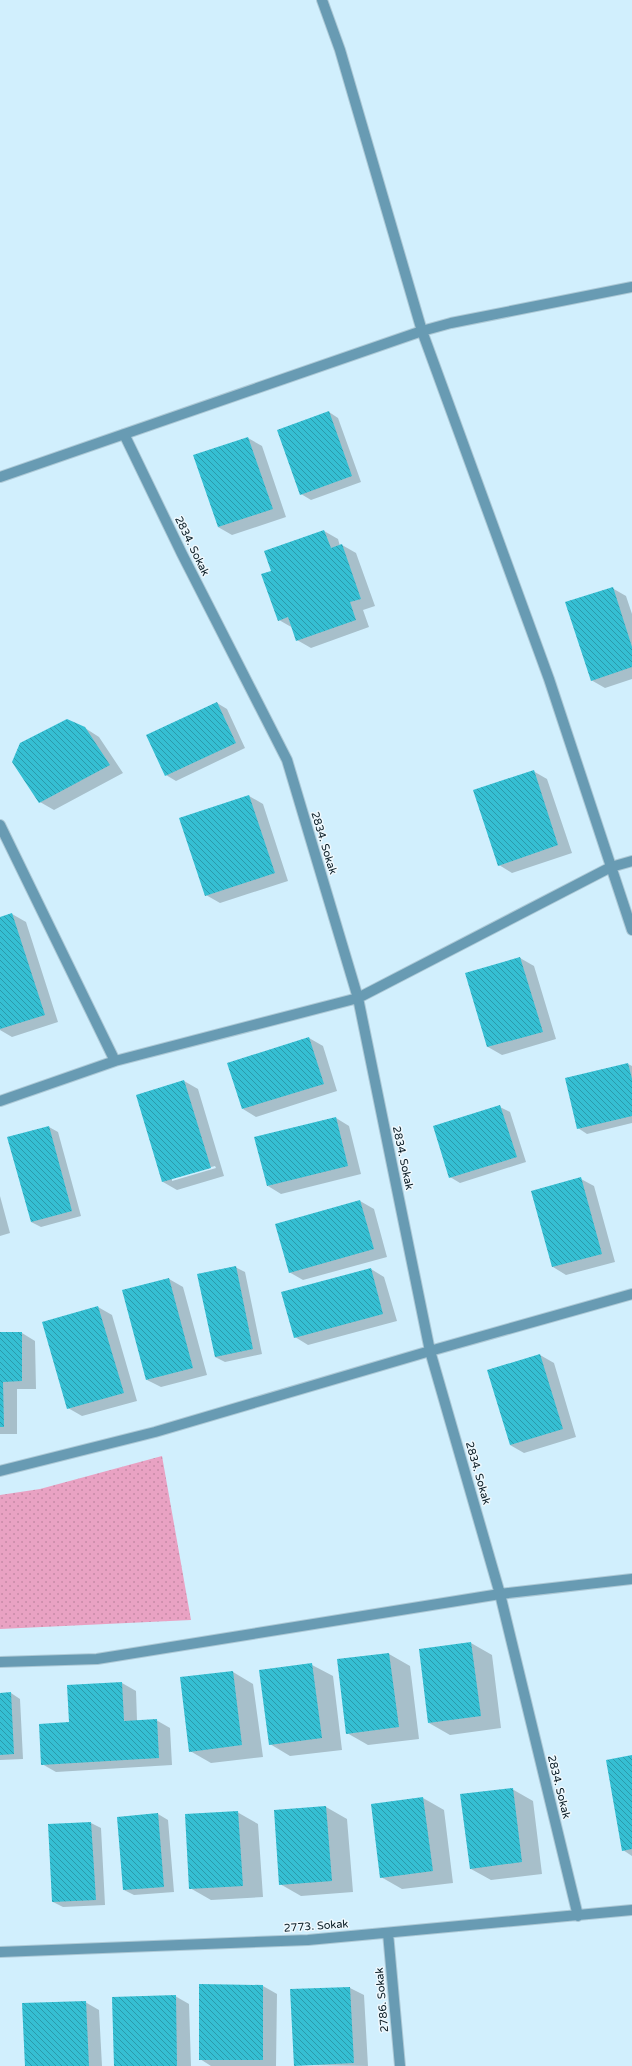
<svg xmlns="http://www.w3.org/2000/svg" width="632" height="2066" font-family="'Varela Round',sans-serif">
	<defs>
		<pattern id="park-dots" width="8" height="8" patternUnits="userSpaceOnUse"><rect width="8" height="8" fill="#e9a2c3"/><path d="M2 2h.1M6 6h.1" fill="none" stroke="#c68ba7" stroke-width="1.8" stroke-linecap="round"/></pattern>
		<pattern id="building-back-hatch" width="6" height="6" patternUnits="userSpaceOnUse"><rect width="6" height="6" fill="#35bfd3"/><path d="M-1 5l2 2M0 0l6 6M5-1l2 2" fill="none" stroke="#2b9aab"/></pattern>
	</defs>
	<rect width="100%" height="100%" fill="#d1effd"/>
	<path fill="url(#park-dots)" d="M162,1456L191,1620L0,1629V1495L40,1489Z"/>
	<path fill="#0003" fill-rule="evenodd" d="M329,412L338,418L361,482L311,500L301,494Z
		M248,438L262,446L286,517L232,535L218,527Z
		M324,531L338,539L340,546L342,545L356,553L375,606L363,610L369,627L311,648L297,640L293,628L279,620L272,571Z
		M612,588L626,596L632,614V679L605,688L591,680Z
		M217,703L227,709L245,748L176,781L166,775Z
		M85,728L99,737L123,773L54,810L40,802Z
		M533,771L547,779L572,853L512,873L499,865Z
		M249,796L263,804L288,881L220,903L206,895Z
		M12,914L26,922L58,1022L12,1037L0,1030V918Z
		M520,958L534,966L556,1039L502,1055L488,1047L467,974Z
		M309,1038L323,1046L337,1091L256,1117L243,1109Z
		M628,1064L632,1066V1123L587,1134L578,1128Z
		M184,1081L198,1089L224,1176L177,1190L163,1182L137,1095ZM215,1166L216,1168L172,1181V1178Z
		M500,1107L510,1112L526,1162L460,1183L450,1177Z
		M336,1118L349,1126L361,1174L281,1194L268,1186Z
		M49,1127L58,1132L81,1216L41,1227L31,1222Z
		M581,1179L594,1186L615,1262L566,1275L553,1267Z
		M0,1196L10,1233L0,1236Z
		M360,1201L374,1209L387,1257L303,1280L289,1272Z
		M235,1267L245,1272L262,1354L225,1362L215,1357Z
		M371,1269L384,1277L397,1321L308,1345L295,1337Z
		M169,1279L183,1287L207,1375L161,1387L147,1380Z
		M98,1307L112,1315L137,1401L82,1416L68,1408Z
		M0,1333H22L35,1341L36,1389H17V1434H0Z
		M540,1355L554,1363L576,1437L524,1453L510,1445Z
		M471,1643L492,1655L501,1728L450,1735L429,1723Z
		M389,1654L410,1666L419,1739L368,1745L347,1733Z
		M312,1665L333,1676L342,1750L290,1756L270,1744Z
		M233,1672L253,1684L263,1757L211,1763L190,1751Z
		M122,1683L136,1691L137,1721L156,1720L170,1728L172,1765L56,1772L42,1764L70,1723Z
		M11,1693L20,1699L23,1759L0,1760V1694Z
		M632,1756V1856L623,1850Z
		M512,1789L533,1801L542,1874L491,1880L471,1869Z
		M423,1798L444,1810L453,1883L402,1889L381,1877Z
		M326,1807L347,1819L353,1892L301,1896L280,1884L275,1811Z
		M237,1812L258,1824L263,1897L211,1900L190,1888Z
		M158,1814L168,1820L174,1892L134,1895L124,1890Z
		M91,1823L101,1828L105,1905L63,1907L53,1902L49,1825Z
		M200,1985L263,1986L277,1994L276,2066H211L200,2059Z
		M350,1988L364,1995L368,2066L295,2065Z
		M175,1996L189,2004L191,2066H115Z
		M85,2002L99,2010L102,2066H26Z"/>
	<path fill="url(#building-back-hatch)" d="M329,411L352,476L300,495L277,430Z
		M248,437L273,509L218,527L193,455Z
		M324,530L331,548L342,544L361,599L350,602L356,620L296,641L288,617L278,621L261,574L271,571L264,551Z
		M613,587L632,647V667L591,681L565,602Z
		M217,702L236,743L165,776L146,735Z
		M67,719L85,727L110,765L39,803L12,762L20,743Z
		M534,770L558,845L498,866L473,790Z
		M249,795L275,873L205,896L179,818Z
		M12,913L45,1015L0,1029V917Z
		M520,957L543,1032L487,1047L465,973Z
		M309,1037L324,1084L242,1109L227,1063Z
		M628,1063L632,1079V1116L577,1129L565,1078Z
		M184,1080L211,1168L162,1182L136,1095Z
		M500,1105L517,1157L449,1178L433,1126Z
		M336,1117L348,1166L267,1186L254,1137Z
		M49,1126L72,1211L31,1222L7,1137Z
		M581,1177L602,1254L552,1267L531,1191Z
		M360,1200L374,1249L289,1273L275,1224Z
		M236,1266L253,1349L215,1357L197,1274Z
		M371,1268L383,1314L294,1338L281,1292Z
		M169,1278L193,1368L146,1380L122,1290Z
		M98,1306L124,1393L67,1409L42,1322Z
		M0,1332H22V1381L3,1382L4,1427H0Z
		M540,1354L563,1429L510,1445L487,1370Z
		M471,1642L481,1716L428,1723L419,1649Z
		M389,1653L399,1727L346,1734L337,1659Z
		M312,1663L322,1738L269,1745L259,1670Z
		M233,1671L242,1745L189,1752L180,1677Z
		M122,1682L124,1721L157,1719L159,1758L41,1765L39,1724L69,1722L67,1685Z
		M11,1692L14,1754L0,1755V1693Z
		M632,1755V1849L622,1851L606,1760Z
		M513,1788L522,1862L470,1869L460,1794Z
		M423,1797L433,1871L380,1878L371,1804Z
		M326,1806L332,1881L279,1885L274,1810Z
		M238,1811L243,1886L189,1889L185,1814Z
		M158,1813L164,1887L123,1890L117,1817Z
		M91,1822L96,1900L52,1902L48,1824Z
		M199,1984L263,1985V2060H199Z
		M350,1987L354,2063L294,2066L290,1989Z
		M176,1995L177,2066H114L112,1997Z
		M86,2001L89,2066H25L22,2003Z"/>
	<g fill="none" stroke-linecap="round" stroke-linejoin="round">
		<defs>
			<path id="minor" d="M322,0L340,50L422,331L549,679L632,930
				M124,434L182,554L287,760L358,998L430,1351L500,1594L578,1916
				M0,477L422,331L451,323L632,287
				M0,825L115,1061
				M0,1101L115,1061L358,998L611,867L632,861
				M0,1471L155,1432L430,1351L632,1294
				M0,1662L97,1659L500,1594L632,1579
				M388,1933L400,2066
				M0,1952L308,1940L632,1910"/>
		</defs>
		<use href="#minor" stroke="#adc9d6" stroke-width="12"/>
		<use href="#minor" stroke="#689bb3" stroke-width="10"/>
	</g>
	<g text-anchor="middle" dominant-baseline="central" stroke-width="3" stroke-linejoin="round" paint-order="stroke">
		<g font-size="11" fill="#071a23" stroke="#eff8fd">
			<text transform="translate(192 546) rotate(64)">2834. Sokak</text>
			<text transform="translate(324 843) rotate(73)">2834. Sokak</text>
			<text transform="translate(403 1158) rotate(78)">2834. Sokak</text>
			<text transform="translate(478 1473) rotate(74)">2834. Sokak</text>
			<text transform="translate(559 1787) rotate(76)">2834. Sokak</text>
			<text transform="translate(316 1926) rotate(-4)">2773. Sokak</text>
			<text transform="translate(382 2000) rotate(-95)">2786. Sokak</text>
		</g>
	</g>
</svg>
